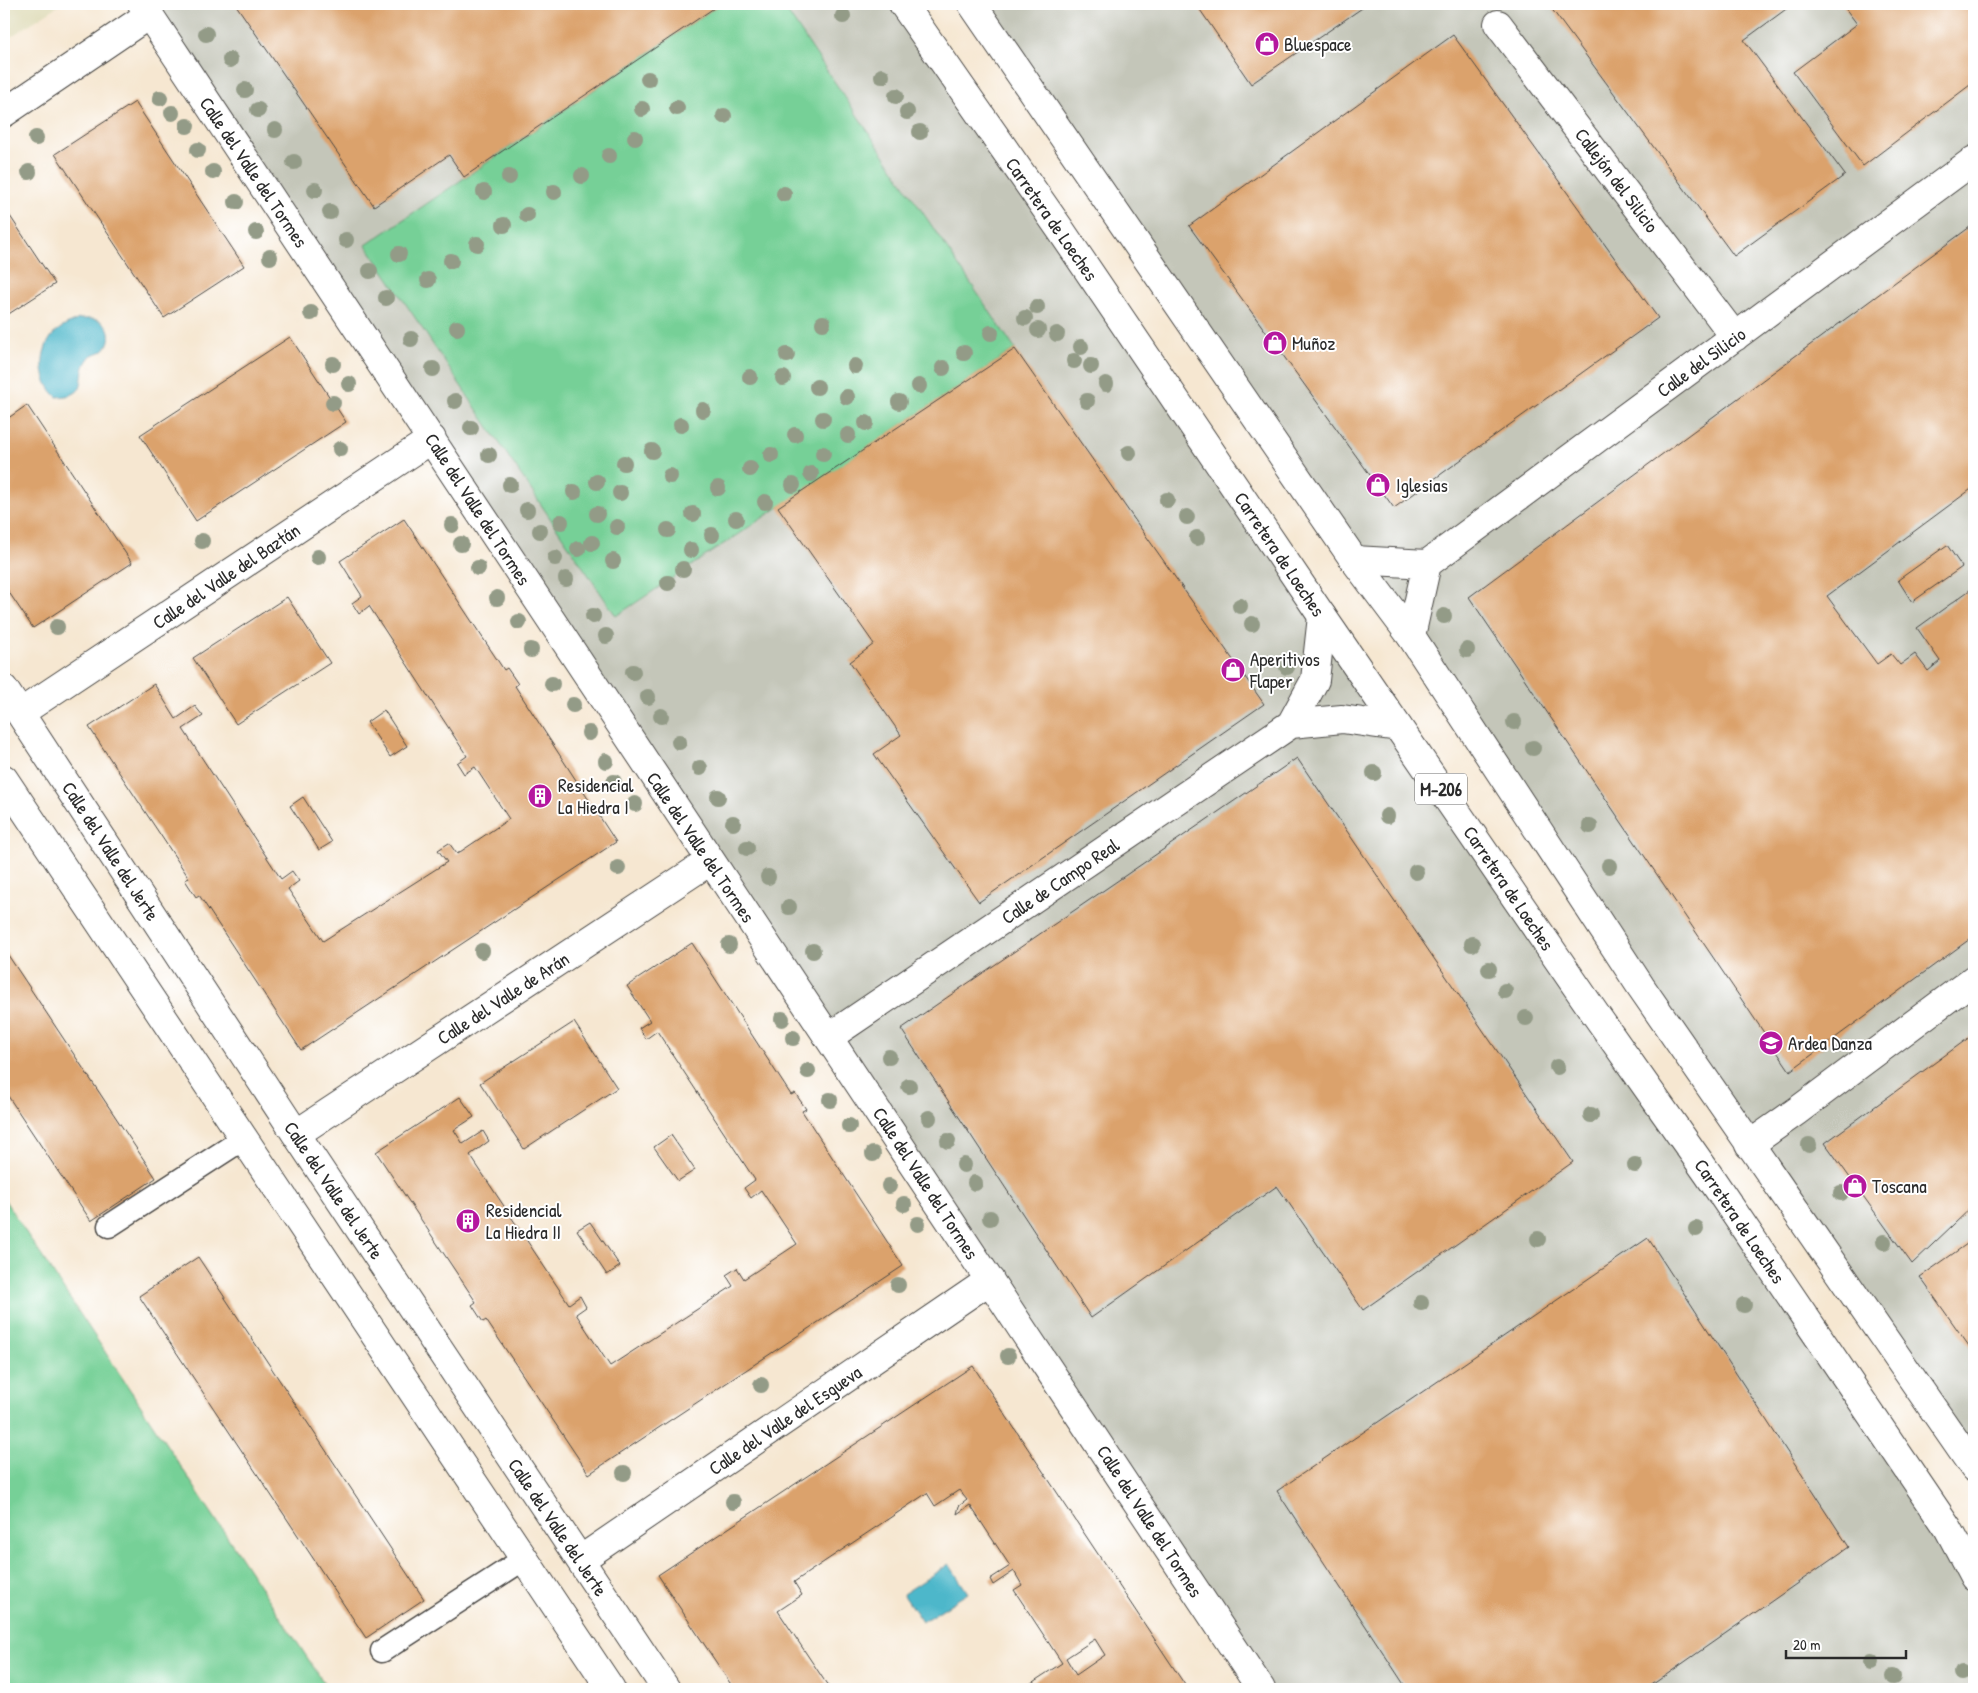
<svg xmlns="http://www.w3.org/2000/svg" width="1978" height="1693" font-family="'Patrick Hand',sans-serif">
	<rect width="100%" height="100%" fill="#fff"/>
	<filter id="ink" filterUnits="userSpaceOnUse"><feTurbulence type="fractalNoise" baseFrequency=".02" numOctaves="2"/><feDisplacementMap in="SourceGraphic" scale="10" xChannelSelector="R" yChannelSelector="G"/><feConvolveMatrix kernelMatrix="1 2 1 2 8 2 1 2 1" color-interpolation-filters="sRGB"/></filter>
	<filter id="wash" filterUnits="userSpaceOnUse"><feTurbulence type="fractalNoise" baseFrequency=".0096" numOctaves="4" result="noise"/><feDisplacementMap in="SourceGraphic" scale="20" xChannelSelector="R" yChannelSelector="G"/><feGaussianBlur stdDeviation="1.12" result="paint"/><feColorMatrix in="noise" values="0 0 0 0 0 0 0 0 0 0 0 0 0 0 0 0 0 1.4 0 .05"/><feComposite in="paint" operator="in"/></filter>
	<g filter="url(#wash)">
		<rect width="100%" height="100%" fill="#f6e7d1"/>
		<path fill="#e0ddbb" d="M4,4H61L4,41Z"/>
		<path fill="#c4c6b9" d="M142,4H903L1974,1577V1689H1261Z
			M972,4H1974V1468Z"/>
		<path fill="#76d097" stroke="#507e61" d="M720,4H782L1015,349L616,616L366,245Z
			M4,1199L328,1689H4Z"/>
		<path fill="#4db7ca" stroke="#3c717a" d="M79,319C86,319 95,318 102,322C112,328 112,344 102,351C98,354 92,353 89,358C74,376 94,395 57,397C40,382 38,354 52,336C58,328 70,323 79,319Z
			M949,1564L968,1593L922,1622L903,1594Z"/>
		<g id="blocks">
			<path fill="#dba26c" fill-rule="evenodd" d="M238,4H720L464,177L449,155L374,206L236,5Z
				M1196,4H1368L1251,84Z
				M1548,4H1793L1744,40L1845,175L1734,256Z
				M1842,4H1974V82L1863,166L1793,72L1857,24Z
				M1453,35L1658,318L1394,508L1189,226Z
				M135,102L244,266L164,318L55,154Z
				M4,207L55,284L4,317Z
				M1974,224V487L1827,596L1877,664L1891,654L1900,665L1915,654L1928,671L1940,661L1917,628L1974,587V936L1790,1071L1469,597Z
				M290,337L346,422L196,521L140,435Z
				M1015,349L1264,704L979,902L874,754L901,735L850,662L874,644L778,507Z
				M27,405L132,563L33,628L4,585V421Z
				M404,519L504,670L507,668L518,684L515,686L616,842L301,1050L199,895L196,897L185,880L189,878L89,727L154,684L176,719L195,706L203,716L183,729L281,879L292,871L299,881L288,889L323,941L447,862L438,850L449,843L457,854L509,819L475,767L464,774L457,763L467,756L369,606L359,614L352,603L362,596L340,561Z
				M1947,545L1962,567L1912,602L1898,580Z
				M287,597L330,663L236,724L193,658Z
				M384,710L407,746L390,757L367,722Z
				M1297,758L1573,1162L1363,1310L1277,1186L1091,1318L901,1029Z
				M303,797L332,842L319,850L290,806Z
				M692,943L791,1095L795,1093L806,1109L802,1111L903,1266L589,1474L486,1320L483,1322L472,1305L476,1302L376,1152L460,1097L474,1117L454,1130L463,1144L483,1131L489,1141L470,1155L569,1304L580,1296L586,1307L576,1314L610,1366L733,1286L726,1275L737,1268L744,1279L797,1244L761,1190L751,1198L744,1188L755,1180L657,1031L646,1039L639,1028L650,1021L627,986Z
				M4,949L156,1178L91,1221L4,1090Z
				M574,1022L617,1088L524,1149L480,1083Z
				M1974,1034V1205L1912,1264L1825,1143Z
				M671,1135L695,1170L678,1181L654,1147Z
				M590,1222L620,1266L607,1275L577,1230Z
				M1648,1238L1849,1547L1646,1689H1407L1277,1491Z
				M1974,1239V1353L1920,1277Z
				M198,1257L424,1599L366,1638L139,1296Z
				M973,1366L1187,1688L1022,1689L1062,1663L1014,1590L1022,1585L1014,1571L993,1585L990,1579L1010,1566L970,1505L957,1514L959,1506L967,1500L959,1490L935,1506L927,1493L794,1582L802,1595L778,1611L830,1689H734L658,1575ZM1095,1639L1105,1655L1076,1675L1066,1658Z"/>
		</g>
	</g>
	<g filter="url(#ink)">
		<use href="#blocks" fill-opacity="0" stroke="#494744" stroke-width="1"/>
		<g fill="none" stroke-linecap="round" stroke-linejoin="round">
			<defs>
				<path id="service" d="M109,1226L243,1139
					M382,1651L524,1559"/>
				<path id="minor" d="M142,4L1261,1689
					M1498,24L1735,337
					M4,113L150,14
					M1354,560L1427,564L1974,160
					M1411,636L1427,564
					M4,689L296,1134L666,1689
					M20,713L432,439
					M1291,724L1342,719L1398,727
					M4,779L611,1689
					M829,1037L1291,724L1315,680L1322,616
					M296,1134L710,861
					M1749,1145L1797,1111L1974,979
					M580,1560L990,1280"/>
				<path id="primary" d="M903,4L1060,229L1322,616L1596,1015L1708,1174L1948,1528L1974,1577
					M972,4L1354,560L1411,636L1641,987L1974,1468"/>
			</defs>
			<use href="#service" stroke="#494744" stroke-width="25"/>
			<use href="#minor" stroke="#494744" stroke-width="30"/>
			<use href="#primary" stroke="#494744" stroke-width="30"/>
			<use href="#service" stroke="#fff" stroke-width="22"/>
			<use href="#minor" stroke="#fff" stroke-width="28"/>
			<use href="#primary" stroke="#fff" stroke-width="28"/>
		</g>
		<g fill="#939b87">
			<circle cx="843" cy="16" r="8"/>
			<circle cx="206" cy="34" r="8"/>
			<circle cx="230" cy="60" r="8"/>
			<circle cx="882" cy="76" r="8"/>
			<circle cx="648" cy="79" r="8"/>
			<circle cx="245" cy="90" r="8"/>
			<circle cx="896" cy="96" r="8"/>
			<circle cx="160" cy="98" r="8"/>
			<circle cx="677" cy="108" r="8"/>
			<circle cx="642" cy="109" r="8"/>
			<circle cx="258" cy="110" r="8"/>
			<circle cx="907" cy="112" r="8"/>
			<circle cx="172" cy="113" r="8"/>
			<circle cx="724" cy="116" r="8"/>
			<circle cx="187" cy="126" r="8"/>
			<circle cx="275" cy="130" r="8"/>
			<circle cx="920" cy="132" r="8"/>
			<circle cx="36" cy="138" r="8"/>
			<circle cx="635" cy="138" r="8"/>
			<circle cx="198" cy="150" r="8"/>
			<circle cx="609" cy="156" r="8"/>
			<circle cx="294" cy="162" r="8"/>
			<circle cx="29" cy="172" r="8"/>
			<circle cx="213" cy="172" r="8"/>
			<circle cx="582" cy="176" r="8"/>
			<circle cx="509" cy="177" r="8"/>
			<circle cx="315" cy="190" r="8"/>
			<circle cx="484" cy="192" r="8"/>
			<circle cx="554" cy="192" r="8"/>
			<circle cx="784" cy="194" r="8"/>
			<circle cx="236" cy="202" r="8"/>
			<circle cx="330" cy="212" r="8"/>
			<circle cx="527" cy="215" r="8"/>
			<circle cx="504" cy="225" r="8"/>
			<circle cx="256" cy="232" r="8"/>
			<circle cx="346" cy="240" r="8"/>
			<circle cx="477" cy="244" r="8"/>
			<circle cx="399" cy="254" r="8"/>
			<circle cx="270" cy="257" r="8"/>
			<circle cx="451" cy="261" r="8"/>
			<circle cx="370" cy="271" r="8"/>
			<circle cx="428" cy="280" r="8"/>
			<circle cx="386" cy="298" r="8"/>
			<circle cx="1037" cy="307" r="8"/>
			<circle cx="311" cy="313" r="8"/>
			<circle cx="1025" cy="318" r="8"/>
			<circle cx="823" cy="323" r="8"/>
			<circle cx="457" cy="328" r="8"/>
			<circle cx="1038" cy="330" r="8"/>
			<circle cx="991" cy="333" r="8"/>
			<circle cx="1057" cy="334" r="8"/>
			<circle cx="411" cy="339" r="8"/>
			<circle cx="1081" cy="347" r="8"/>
			<circle cx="964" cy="353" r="8"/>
			<circle cx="787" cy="355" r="8"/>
			<circle cx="1074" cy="361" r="8"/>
			<circle cx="333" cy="364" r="8"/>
			<circle cx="855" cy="366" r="8"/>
			<circle cx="1091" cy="366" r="8"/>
			<circle cx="943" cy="368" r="8"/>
			<circle cx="433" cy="369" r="8"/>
			<circle cx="750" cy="377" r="8"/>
			<circle cx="783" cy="378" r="8"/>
			<circle cx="349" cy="384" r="8"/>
			<circle cx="1106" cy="384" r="8"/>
			<circle cx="919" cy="386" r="8"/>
			<circle cx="817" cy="387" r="8"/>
			<circle cx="847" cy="397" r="8"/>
			<circle cx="455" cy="401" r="8"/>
			<circle cx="1087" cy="401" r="8"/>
			<circle cx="899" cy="402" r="8"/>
			<circle cx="333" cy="403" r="8"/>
			<circle cx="703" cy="410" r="8"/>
			<circle cx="823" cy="419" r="8"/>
			<circle cx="866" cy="423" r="8"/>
			<circle cx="681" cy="425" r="8"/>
			<circle cx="471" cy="428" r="8"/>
			<circle cx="795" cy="435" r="8"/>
			<circle cx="848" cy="435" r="8"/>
			<circle cx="340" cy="449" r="8"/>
			<circle cx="652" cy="451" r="8"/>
			<circle cx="1129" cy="453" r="8"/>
			<circle cx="823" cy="454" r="8"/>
			<circle cx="489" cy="455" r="8"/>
			<circle cx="771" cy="455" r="8"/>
			<circle cx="624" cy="463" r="8"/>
			<circle cx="750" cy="469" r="8"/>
			<circle cx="811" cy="474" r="8"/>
			<circle cx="670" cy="476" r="8"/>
			<circle cx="597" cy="482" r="8"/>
			<circle cx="510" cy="485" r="8"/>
			<circle cx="793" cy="485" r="8"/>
			<circle cx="718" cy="488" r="8"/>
			<circle cx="574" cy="492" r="8"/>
			<circle cx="620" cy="493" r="8"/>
			<circle cx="1167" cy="500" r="8"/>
			<circle cx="765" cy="502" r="8"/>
			<circle cx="527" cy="510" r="8"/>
			<circle cx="597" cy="514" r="8"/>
			<circle cx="693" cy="514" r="8"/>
			<circle cx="1187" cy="517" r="8"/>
			<circle cx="736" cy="519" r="8"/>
			<circle cx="561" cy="522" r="8"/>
			<circle cx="452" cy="525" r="8"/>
			<circle cx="617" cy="527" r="8"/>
			<circle cx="668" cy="530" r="8"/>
			<circle cx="540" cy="531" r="8"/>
			<circle cx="712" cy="535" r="8"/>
			<circle cx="1197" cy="538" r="8"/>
			<circle cx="202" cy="541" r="8"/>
			<circle cx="592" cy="543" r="8"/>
			<circle cx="461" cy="544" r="8"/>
			<circle cx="578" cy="549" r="8"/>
			<circle cx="691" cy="550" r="8"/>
			<circle cx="318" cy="557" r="8"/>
			<circle cx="555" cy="558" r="8"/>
			<circle cx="613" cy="561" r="8"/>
			<circle cx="478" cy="568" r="8"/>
			<circle cx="683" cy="569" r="8"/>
			<circle cx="566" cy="579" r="8"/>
			<circle cx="668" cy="583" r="8"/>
			<circle cx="497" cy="598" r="8"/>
			<circle cx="1240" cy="606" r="8"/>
			<circle cx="593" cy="616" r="8"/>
			<circle cx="1444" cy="616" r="8"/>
			<circle cx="519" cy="622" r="8"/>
			<circle cx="1252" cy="624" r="8"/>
			<circle cx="57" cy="627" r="8"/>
			<circle cx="606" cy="636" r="8"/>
			<circle cx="531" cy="650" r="8"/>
			<circle cx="1467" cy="650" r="8"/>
			<circle cx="1287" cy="667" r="8"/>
			<circle cx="633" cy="672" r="8"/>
			<circle cx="552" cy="684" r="8"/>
			<circle cx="648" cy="697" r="8"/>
			<circle cx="573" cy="705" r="8"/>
			<circle cx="661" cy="716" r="8"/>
			<circle cx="1514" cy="722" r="8"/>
			<circle cx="589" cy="733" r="8"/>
			<circle cx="679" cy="742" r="8"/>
			<circle cx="1533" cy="748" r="8"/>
			<circle cx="606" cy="761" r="8"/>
			<circle cx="700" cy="768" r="8"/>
			<circle cx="1374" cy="773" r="8"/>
			<circle cx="614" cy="782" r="8"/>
			<circle cx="718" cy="797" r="8"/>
			<circle cx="635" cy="804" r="8"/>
			<circle cx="1387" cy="816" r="8"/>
			<circle cx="733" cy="823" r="8"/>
			<circle cx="1590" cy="826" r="8"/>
			<circle cx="747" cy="848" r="8"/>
			<circle cx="1609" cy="866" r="8"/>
			<circle cx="618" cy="868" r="8"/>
			<circle cx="1416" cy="872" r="8"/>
			<circle cx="768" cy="877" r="8"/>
			<circle cx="789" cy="907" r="8"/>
			<circle cx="1472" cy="944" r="8"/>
			<circle cx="729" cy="945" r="8"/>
			<circle cx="482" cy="951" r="8"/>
			<circle cx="813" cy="951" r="8"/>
			<circle cx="1489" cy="969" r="8"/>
			<circle cx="1505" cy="991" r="8"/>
			<circle cx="1526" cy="1018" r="8"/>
			<circle cx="782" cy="1019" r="8"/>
			<circle cx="793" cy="1038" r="8"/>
			<circle cx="889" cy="1057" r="8"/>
			<circle cx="1557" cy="1067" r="8"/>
			<circle cx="808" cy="1071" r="8"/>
			<circle cx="909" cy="1086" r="8"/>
			<circle cx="830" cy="1100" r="8"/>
			<circle cx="1591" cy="1115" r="8"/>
			<circle cx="929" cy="1118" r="8"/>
			<circle cx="849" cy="1126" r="8"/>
			<circle cx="948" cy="1141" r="8"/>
			<circle cx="1809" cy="1145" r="8"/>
			<circle cx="873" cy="1154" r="8"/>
			<circle cx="964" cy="1165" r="8"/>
			<circle cx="1635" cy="1165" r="8"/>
			<circle cx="975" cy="1183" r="8"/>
			<circle cx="889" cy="1186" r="8"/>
			<circle cx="1841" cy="1193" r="8"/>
			<circle cx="904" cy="1204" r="8"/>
			<circle cx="990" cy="1218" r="8"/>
			<circle cx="918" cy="1224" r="8"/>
			<circle cx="1696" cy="1229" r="8"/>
			<circle cx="1538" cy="1239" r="8"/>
			<circle cx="1884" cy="1242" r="8"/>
			<circle cx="898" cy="1285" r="8"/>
			<circle cx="1421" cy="1303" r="8"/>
			<circle cx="1744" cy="1305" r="8"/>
			<circle cx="1008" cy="1356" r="8"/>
			<circle cx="761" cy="1385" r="8"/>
			<circle cx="624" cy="1473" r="8"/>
			<circle cx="733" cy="1502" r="8"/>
			<circle cx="1871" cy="1662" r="8"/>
			<circle cx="1962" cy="1673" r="8"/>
			<circle cx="1893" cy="1677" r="8"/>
		</g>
	</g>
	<defs>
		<symbol id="shop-disc" viewBox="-11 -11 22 22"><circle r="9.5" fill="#b5179e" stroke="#fff"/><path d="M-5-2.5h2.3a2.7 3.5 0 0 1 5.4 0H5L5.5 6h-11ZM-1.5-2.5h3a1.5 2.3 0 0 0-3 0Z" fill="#fff"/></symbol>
		<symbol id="building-disc" viewBox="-11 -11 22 22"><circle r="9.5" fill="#b5179e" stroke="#fff"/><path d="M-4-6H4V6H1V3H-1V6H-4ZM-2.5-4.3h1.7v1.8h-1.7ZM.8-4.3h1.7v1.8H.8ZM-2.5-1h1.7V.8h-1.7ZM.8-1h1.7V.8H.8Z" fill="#fff"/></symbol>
		<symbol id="school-disc" viewBox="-11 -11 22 22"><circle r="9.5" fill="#b5179e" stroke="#fff"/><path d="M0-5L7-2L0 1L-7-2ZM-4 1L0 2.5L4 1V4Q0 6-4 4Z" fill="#fff"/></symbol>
	</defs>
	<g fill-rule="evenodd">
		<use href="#shop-disc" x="1253" y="30" width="28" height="28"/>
		<use href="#shop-disc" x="1261" y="329" width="28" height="28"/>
		<use href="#shop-disc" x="1364" y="471" width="28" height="28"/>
		<use href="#shop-disc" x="1219" y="656" width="28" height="28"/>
		<use href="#building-disc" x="526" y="782" width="28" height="28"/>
		<use href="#school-disc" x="1757" y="1029" width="28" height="28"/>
		<use href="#shop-disc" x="1841" y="1172" width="28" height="28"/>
		<use href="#building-disc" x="454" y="1207" width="28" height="28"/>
	</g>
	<g text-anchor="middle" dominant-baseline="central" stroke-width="4" stroke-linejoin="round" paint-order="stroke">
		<rect fill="#fff" stroke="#6b6b6b" stroke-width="1" x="1415" y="773.5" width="52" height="31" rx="4"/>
		<g font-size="18" font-weight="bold" fill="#2b2b2b">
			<text x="1441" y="789">M-206</text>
		</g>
		<g font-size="19" fill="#2b2b2b" stroke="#fff" text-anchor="start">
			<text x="1284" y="44">Bluespace</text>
			<text x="1292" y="343">Muñoz</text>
			<text x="1396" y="485">Iglesias</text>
			<text x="1250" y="659">Aperitivos<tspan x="1250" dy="22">Flaper</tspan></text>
			<text x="558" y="785">Residencial<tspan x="558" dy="22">La Hiedra I</tspan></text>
			<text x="1788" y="1043">Ardea Danza</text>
			<text x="1872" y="1186">Toscana</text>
			<text x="486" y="1210">Residencial<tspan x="486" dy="22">La Hiedra II</tspan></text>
		</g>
		<g font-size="19" fill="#2b2b2b" stroke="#fff">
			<text transform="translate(254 172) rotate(56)">Calle del Valle del Tormes</text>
			<text transform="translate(1617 180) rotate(53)">Callejón del Silicio</text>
			<text transform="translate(1052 219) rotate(55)">Carretera de Loeches</text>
			<text transform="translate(1701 362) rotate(-36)">Calle del Silicio</text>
			<text transform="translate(478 509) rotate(57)">Calle del Valle del Tormes</text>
			<text transform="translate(1280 554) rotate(56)">Carretera de Loeches</text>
			<text transform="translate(226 576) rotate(-34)">Calle del Valle del Baztán</text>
			<text transform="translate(701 847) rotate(56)">Calle del Valle del Tormes</text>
			<text transform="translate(111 851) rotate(57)">Calle del Valle del Jerte</text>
			<text transform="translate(1060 881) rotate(-34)">Calle de Campo Real</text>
			<text transform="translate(1509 888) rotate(56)">Carretera de Loeches</text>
			<text transform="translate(503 998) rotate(-33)">Calle del Valle de Arán</text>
			<text transform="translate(926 1183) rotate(57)">Calle del Valle del Tormes</text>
			<text transform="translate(334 1190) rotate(56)">Calle del Valle del Jerte</text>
			<text transform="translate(1740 1221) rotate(56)">Carretera de Loeches</text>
			<text transform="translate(785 1420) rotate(-34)">Calle del Valle del Esgueva</text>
			<text transform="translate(1150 1521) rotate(57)">Calle del Valle del Tormes</text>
			<text transform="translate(558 1527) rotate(56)">Calle del Valle del Jerte</text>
		</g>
	</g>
	<rect width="1978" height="1693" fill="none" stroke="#fff" stroke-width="20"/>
	<path d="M1786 1650v8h120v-8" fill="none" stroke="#2b2b2b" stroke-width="2.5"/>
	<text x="1793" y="1650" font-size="15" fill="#2b2b2b" stroke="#ffffff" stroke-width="4" paint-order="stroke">20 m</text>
</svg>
